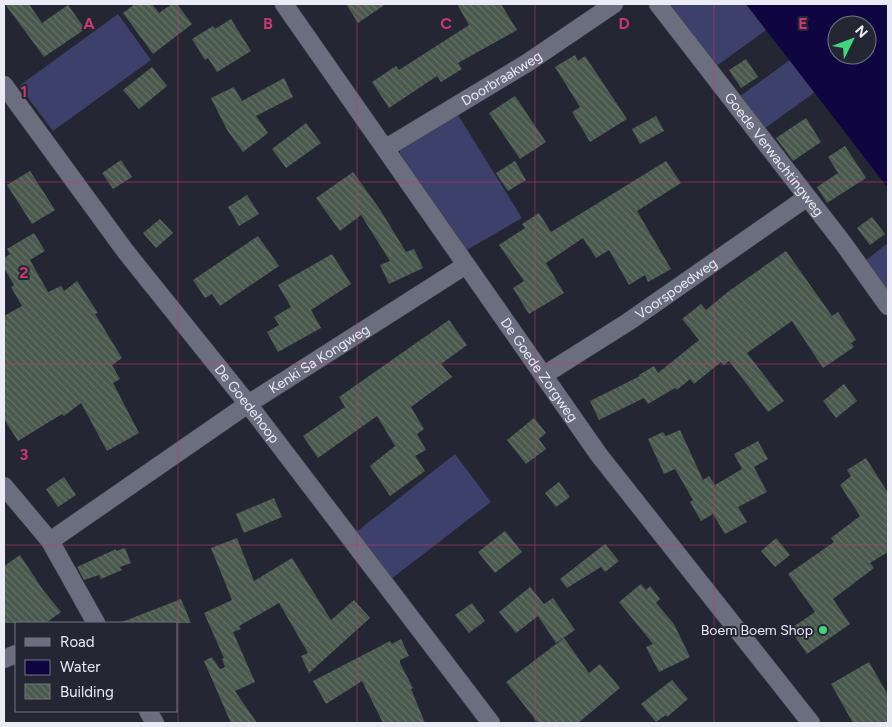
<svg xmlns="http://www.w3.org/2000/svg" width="892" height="727" font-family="Figtree,sans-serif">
	<defs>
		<pattern id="building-back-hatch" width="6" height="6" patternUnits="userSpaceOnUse" patternTransform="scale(1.25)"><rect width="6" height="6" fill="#4a594e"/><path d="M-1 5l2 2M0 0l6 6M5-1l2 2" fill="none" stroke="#647168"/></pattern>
	</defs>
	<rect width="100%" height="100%" fill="#252634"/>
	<path fill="#3d406a" d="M668,4H746L766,30L715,67Z
		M118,14L151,60L53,131L19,86Z
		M790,60L815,92L764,129L739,97Z
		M458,115L522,218L465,251L400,154V150L409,142Z
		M888,243V291L866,260Z
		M455,454L491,502L391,579L355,533Z"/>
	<path fill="#0f0540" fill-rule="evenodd" d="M746,4H888V188ZM837,25H867V55H837Z"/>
	<path fill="url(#building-back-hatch)" d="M5,4H29L42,23L68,5L85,29L44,57Z
		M135,4H152L159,13L172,4H177L192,24L153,54L123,13Z
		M346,4H386L358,23Z
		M457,4H501L517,30L458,63L462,69L441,82L437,76L389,108L372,82L396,66L399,70L469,25Z
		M231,19L251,51L217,72L208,58L205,60L192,39L213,26L215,29Z
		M575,55L578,61L585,56L627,119L590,142L572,112L580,107L555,67Z
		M746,59L758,77L741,88L729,70Z
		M152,67L167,86L139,109L123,90Z
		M284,78L293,97L256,116L268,133L243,152L227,130L211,98L234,87L242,101Z
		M515,96L546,142L520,159L489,113Z
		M656,116L664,131L640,144L632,129Z
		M806,118L821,142L793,161L776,138Z
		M306,123L321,143L286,168L272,149Z
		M845,146L866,178L827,203L817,187L838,173L828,157Z
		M121,160L132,177L113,189L102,173Z
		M515,161L526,180L508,191L496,173Z
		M666,161L681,183L637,211L671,269L648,282L645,275L629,285L609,250L596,258L583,238L546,263L564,293L529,314L513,288L524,281L499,245L525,228L522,224L539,213L551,232Z
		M30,171L55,210L32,224L7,185Z
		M353,172L381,211L406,252L414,249L423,268L389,284L380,265L390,261L361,215L340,231L316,198Z
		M247,195L259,214L239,226L228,207Z
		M872,217L885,234L870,245L857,228Z
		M160,219L173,233L156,248L143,233Z
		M34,233L45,251L30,260L48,292L61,286L64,291L77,281L98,313L95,314L122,358L112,365L120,379L113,383L139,433L107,451L81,403L64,416L62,414L18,441L4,419V316L22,306L11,287L14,285L4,268V258L10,254L7,249Z
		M258,236L279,266L220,306L212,294L205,298L193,280Z
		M786,251L830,313L832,316L838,312L856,340L851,343L854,347L823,368L792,321L747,353L784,401L768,412L729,361L724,365L721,362L694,384L690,379L677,390L675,388L648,404L644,398L599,420L590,401L640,376L639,375L654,366L658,373L699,340L682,319L701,304L706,310L729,291Z
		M332,254L351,284L311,310L321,328L278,352L267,332L279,325L274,317L291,307L278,285Z
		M449,320L467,345L441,364L452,377L411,407L424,429L417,434L426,450L415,456L425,471L390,496L370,466L395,446L377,416L318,458L303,436L345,407L339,397Z
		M844,384L857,401L836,418L823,401Z
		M534,418L546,433L539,439L546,449L526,464L507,440Z
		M680,430L703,480L709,476L715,485L742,469L734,454L758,441L768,459L754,467L767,492L738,507L747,522L725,534L713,514L701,521L690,502L693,500L675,469L664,474L648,439L663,432L666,436Z
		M866,458L888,493V552L870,563L874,568L833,599L850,624L807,654L790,629L815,612L788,574L834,542L831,538L860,516L840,485L851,476L847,470Z
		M64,477L76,495L58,507L46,489Z
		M559,482L570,497L556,507L545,493Z
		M274,498L282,517L244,533L236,514Z
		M505,531L522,552L495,573L478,552Z
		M237,538L254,581L292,558L331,620L354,600L370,618L309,673L301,656L308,653L279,603L239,626L241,629L233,632L255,682L235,691L257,723H231L204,661L212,657L220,669L225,667L222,659L224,658L204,613L232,600L211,548Z
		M776,538L790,555L775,567L761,551Z
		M605,544L619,561L605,572L601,567L567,588L560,579Z
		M125,548L131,563L120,567L122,570L101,579L99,575L84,580L77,567L116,549V551Z
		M20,555L43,590L61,612L46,623H4V566Z
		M641,584L646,590L650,586L660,599L656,603L674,624L690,657L659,672L646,647L653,644L619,602Z
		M530,587L544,604L553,598L575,630L556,643L538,616L516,633L499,612Z
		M181,599L191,623H123L122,622Z
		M472,603L485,621L469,633L455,615Z
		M564,638L589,673L600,664L620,688L578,723H538L506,682Z
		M401,639L409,656L400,660V663L413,688L411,689L425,723H383L362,681L326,704L313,681L390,641L392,644Z
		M869,662L888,695V723H853L831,684Z
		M672,680L688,699L667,717L666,715L656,722L641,704Z"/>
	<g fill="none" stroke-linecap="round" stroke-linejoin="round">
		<defs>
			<g id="minor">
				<path id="s1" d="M284,4L599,455L811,723"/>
				<path id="s2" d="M658,4L843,243L888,306"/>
				<path id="s3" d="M4,85L126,252L248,404L491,723"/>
				<path id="s4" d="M386,148L527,63L614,4"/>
				<path id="s5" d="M544,375L628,322L806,198"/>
				<path d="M4,486L50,541L96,623"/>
				<path id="s6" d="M50,541L248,404L466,265"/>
				<path d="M4,659L16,654"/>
				<path d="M148,711L155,723"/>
			</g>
		</defs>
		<use href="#minor" stroke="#434450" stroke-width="19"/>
		<use href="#minor" stroke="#6b6e7e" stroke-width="18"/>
	</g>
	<path fill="none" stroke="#c83872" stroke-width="1" stroke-opacity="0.55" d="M178,4V723M357,4V723M535,4V723M714,4V723M4,182H888M4,364H888M4,545H888"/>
	<circle fill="#3fd77d" stroke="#252634" stroke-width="2" cx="823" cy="630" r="5"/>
	<g text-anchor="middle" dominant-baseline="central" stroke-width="4" stroke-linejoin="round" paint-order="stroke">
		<g font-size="14" fill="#eaebf5" stroke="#252634">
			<text stroke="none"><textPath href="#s4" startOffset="135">Doorbraakweg</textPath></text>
			<text stroke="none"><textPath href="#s2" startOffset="190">Goede Verwachtingweg</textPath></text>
			<text stroke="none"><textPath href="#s5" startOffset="158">Voorspoedweg</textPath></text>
			<text stroke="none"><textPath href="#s6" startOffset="325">Kenki Sa Kongweg</textPath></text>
			<text stroke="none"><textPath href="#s1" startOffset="446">De Goede Zorgweg</textPath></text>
			<text stroke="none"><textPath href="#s3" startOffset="401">De Goedehoop</textPath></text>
		</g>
		<g font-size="14" fill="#eaebf5" stroke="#252634" text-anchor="end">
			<text x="813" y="630">Boem Boem Shop</text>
		</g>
	</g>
	<g font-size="16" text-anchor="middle" font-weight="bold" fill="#c83872" stroke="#252634" stroke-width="4" stroke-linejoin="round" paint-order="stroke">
		<text x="89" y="29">A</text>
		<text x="268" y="29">B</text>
		<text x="446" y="29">C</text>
		<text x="624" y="29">D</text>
		<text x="803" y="29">E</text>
		<text x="24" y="97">1</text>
		<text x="24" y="278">2</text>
		<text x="24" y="460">3</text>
	</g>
	<rect width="892" height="727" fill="none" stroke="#eaebf5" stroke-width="10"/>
	<rect x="15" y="622" width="162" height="90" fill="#252634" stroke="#747581"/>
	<rect x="25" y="638" width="25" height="8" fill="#6b6e7e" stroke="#747581"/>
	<text x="60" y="647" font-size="15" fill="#eaebf5">Road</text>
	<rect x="25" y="660" width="25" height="15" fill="#0f0540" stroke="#747581"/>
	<text x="60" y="672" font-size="15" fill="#eaebf5">Water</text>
	<rect x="25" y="684" width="25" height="15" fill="url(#building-back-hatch)" stroke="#747581"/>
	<text x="60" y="697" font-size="15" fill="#eaebf5">Building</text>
	<g transform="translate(852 40) rotate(48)"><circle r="24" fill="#252634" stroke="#747581"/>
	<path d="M0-4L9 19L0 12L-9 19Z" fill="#3fd77d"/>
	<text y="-8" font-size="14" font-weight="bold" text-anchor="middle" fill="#eaebf5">N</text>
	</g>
</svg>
